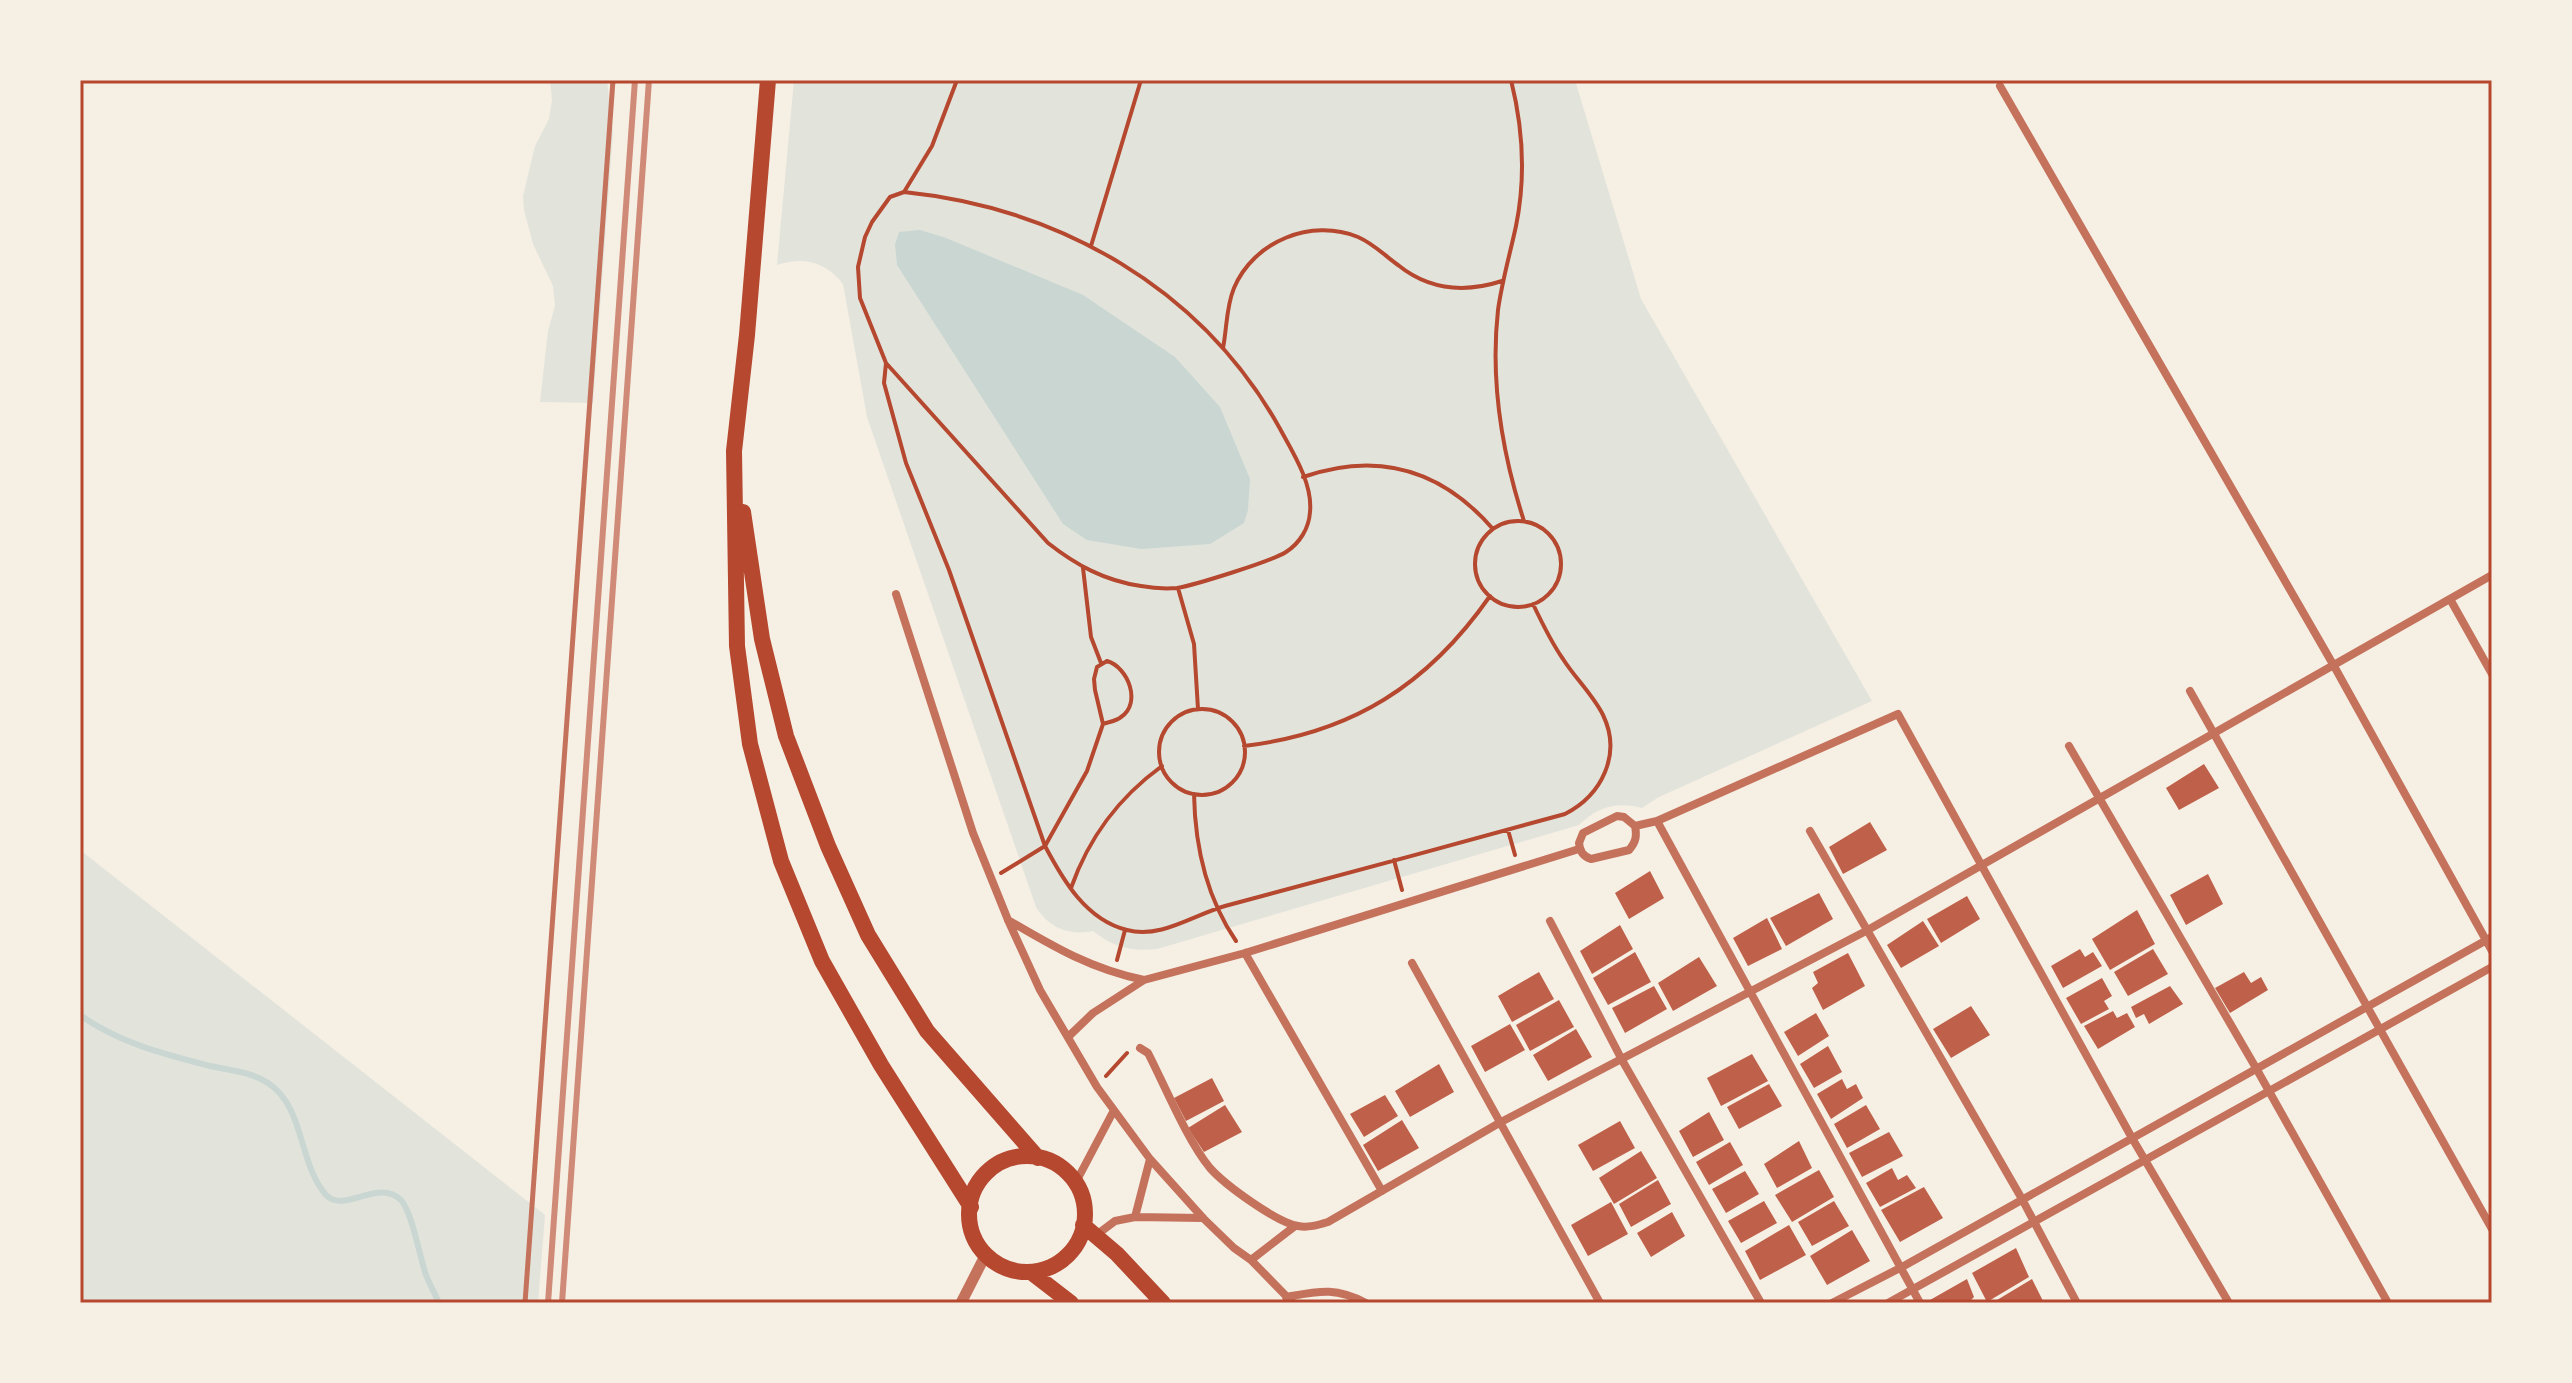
<svg xmlns="http://www.w3.org/2000/svg" width="2572" height="1383" font-family="'Zilla Slab',serif">
	<rect width="100%" height="100%" fill="#f6efe4"/>
	<path fill="#e2e4dc" d="M550,80H607L613,132L593,403L540,402L548,331L555,306L553,286L533,244L524,210L523,196L535,146L549,119L552,100Z
		M794,80H1575L1641,299L1872,701L1659,797L1642,808C1617,801 1597,807 1579,825L1157,949C1131,952 1113,947 1093,931C1068,936 1049,928 1036,907L867,417L843,284C826,262 804,256 777,265Z
		M80,850L545,1215L538,1303H80Z"/>
	<path fill="#c9d6d2" d="M920,230L946,238L1083,295L1175,357L1220,407L1250,479L1248,510L1244,523L1210,544L1141,549L1087,540L1063,524L897,265L895,245L899,232Z"/>
	<g fill="none" stroke-linecap="round" stroke-linejoin="round">
		<path stroke="#c9d6d2" stroke-width="6" d="M80,1015C119,1043 164,1054 210,1066C228,1070 252,1072 268,1083C305,1107 298,1163 326,1195C344,1214 378,1178 401,1200C412,1212 420,1258 426,1275C430,1285 435,1294 439,1303"/>
	</g>
	<path fill="#bf614a" d="M2204,764L2219,788L2179,810L2166,788Z
		M1870,822L1887,850L1843,874L1829,847Z
		M1650,871L1664,898L1629,919L1615,893Z
		M2208,874L2223,904L2186,925L2170,895Z
		M1819,893L1833,919L1786,946L1770,918Z
		M1967,896L1980,919L1941,943L1927,919Z
		M2137,910L2155,944L2110,970L2092,939Z
		M1767,918L1782,949L1748,966L1733,938Z
		M1923,921L1939,946L1901,968L1887,945Z
		M1620,925L1633,949L1592,974L1580,951Z
		M2080,949L2085,957L2093,952L2102,966L2063,988L2051,966Z
		M2153,949L2168,974L2128,996L2114,972Z
		M1635,952L1651,982L1608,1005L1593,978Z
		M1848,953L1865,986L1823,1010L1812,988L1818,983L1813,972Z
		M1699,957L1717,986L1673,1011L1658,983Z
		M1539,972L1554,999L1512,1022L1498,996Z
		M2244,972L2251,983L2261,977L2268,990L2230,1013L2215,988Z
		M2102,978L2112,996L2104,1001L2109,1009L2081,1024L2066,998Z
		M1654,986L1667,1009L1625,1033L1612,1008Z
		M2170,986L2183,1004L2149,1024L2144,1014L2136,1018L2131,1007Z
		M1559,1000L1574,1027L1530,1051L1516,1025Z
		M1971,1006L1990,1035L1951,1058L1933,1029Z
		M2113,1011L2117,1018L2127,1013L2135,1027L2098,1049L2084,1026Z
		M1816,1013L1829,1036L1798,1056L1784,1032Z
		M1510,1024L1525,1050L1485,1072L1471,1046Z
		M1576,1029L1592,1057L1548,1081L1533,1055Z
		M1828,1046L1842,1072L1814,1088L1800,1064Z
		M1752,1054L1768,1081L1721,1106L1707,1078Z
		M1439,1064L1454,1092L1410,1117L1395,1091Z
		M1212,1078L1224,1101L1186,1121L1174,1098Z
		M1842,1079L1847,1089L1856,1084L1863,1098L1831,1119L1817,1094Z
		M1769,1084L1782,1106L1739,1129L1727,1107Z
		M1385,1095L1398,1116L1364,1137L1350,1114Z
		M1225,1105L1242,1132L1204,1152L1188,1128Z
		M1866,1105L1880,1129L1847,1148L1834,1124Z
		M1709,1112L1724,1140L1693,1157L1679,1131Z
		M1402,1120L1419,1148L1378,1171L1363,1145Z
		M1620,1121L1635,1148L1593,1171L1578,1145Z
		M1889,1132L1903,1156L1862,1177L1849,1153Z
		M1799,1141L1812,1168L1777,1188L1764,1164Z
		M1730,1142L1743,1165L1709,1185L1696,1162Z
		M1641,1151L1657,1178L1614,1204L1599,1178Z
		M1892,1168L1898,1180L1907,1175L1916,1188L1880,1207L1866,1183Z
		M1819,1170L1834,1197L1792,1222L1775,1195Z
		M1745,1171L1759,1194L1726,1213L1712,1189Z
		M1658,1180L1671,1204L1631,1227L1619,1204Z
		M1924,1187L1943,1218L1900,1242L1881,1210Z
		M1764,1201L1777,1223L1741,1243L1728,1221Z
		M1834,1201L1849,1226L1812,1246L1798,1222Z
		M1611,1202L1628,1234L1588,1256L1571,1225Z
		M1672,1212L1685,1236L1651,1257L1637,1233Z
		M1789,1225L1806,1255L1760,1280L1745,1251Z
		M1852,1230L1870,1261L1827,1285L1810,1256Z
		M2016,1248L2029,1277L1987,1302L1972,1273Z
		M1967,1279L1974,1297L1968,1303H1932L1930,1300Z
		M2032,1279L2044,1303H1992Z"/>
	<g fill="none" stroke-linecap="round" stroke-linejoin="round">
		<path stroke="#b5482f" stroke-width="4" d="M1511,80C1523,128 1526,177 1516,226C1510,254 1502,281 1498,310C1490,382 1502,453 1524,521
			M904,192C1060,208 1201,288 1279,427C1292,451 1313,483 1310,512C1309,528 1300,543 1286,552C1272,561 1195,585 1177,588C1165,589 1152,588 1141,586C1105,581 1076,565 1048,543L886,363L860,298L858,267L865,237L872,222L890,197L904,192L932,146L957,80
			M1091,246L1141,80
			M1223,348C1227,328 1226,307 1234,288C1254,241 1311,218 1358,237C1374,244 1384,255 1398,265C1429,290 1465,293 1502,281
			M886,363L884,383L906,463L949,570L1045,846C1063,880 1086,920 1127,930C1161,939 1193,915 1225,906C1338,876 1452,845 1565,814C1602,795 1622,754 1603,715C1593,695 1575,678 1563,659C1551,642 1542,623 1533,604
			M1303,477C1378,451 1441,469 1493,529
			M1475 564a43 43 0 1 1 86 0a43 43 0 1 1-86 0Z
			M1083,568L1091,637L1101,663
			M1178,588L1194,644L1198,709
			M1159 752a43 43 0 1 1 86 0a43 43 0 1 1-86 0Z
			M1244,746C1352,733 1428,685 1490,596
			M1194,794C1195,847 1206,897 1236,941
			M1508,830L1515,855
			M1394,860L1402,890
			M1001,873L1045,846L1087,771L1103,724C1108,722 1117,721 1121,717C1142,703 1128,667 1107,661L1097,667L1094,679L1095,690L1103,724
			M1071,888C1089,837 1118,798 1162,766
			M1117,960L1125,930
			M1106,1076L1127,1053"/>
		<path stroke="#c5725c" stroke-width="5" d="M525,1303L613,80"/>
		<path stroke="#c5725c" stroke-width="8" d="M2000,86L2334,666L2492,951
			M896,594L973,833L1008,920L1040,990L1097,1087L1150,1159L1203,1218L1234,1248L1251,1260L1293,1303
			M2450,599L2492,674
			M2190,691L2492,1229
			M2069,746L2256,1068L2388,1303
			M1617,816L1624,817L1635,826C1637,836 1636,842 1629,850L1591,859C1583,856 1580,852 1579,843L1583,833Z
			M1657,821L1920,1303
			M1635,826L1657,821L1898,714L2132,1138L2229,1303
			M1810,831L2022,1199L2077,1303
			M1008,920C1054,947 1091,969 1144,980
			M1550,921L1622,1060L1761,1303
			M1245,953L1382,1191
			M1412,963L1600,1303
			M1068,1037L1093,1013L1144,980L1245,953L1579,849
			M1140,1048L1148,1053C1165,1086 1187,1140 1210,1168C1225,1185 1276,1222 1298,1226C1308,1228 1318,1225 1328,1222L1501,1122L1866,931L2492,575
			M1076,1182L1113,1112
			M1135,1217L1150,1159
			M1095,1236L1115,1221L1135,1217L1203,1218
			M1251,1260L1295,1226
			M1286,1297C1320,1291 1335,1287 1366,1303
			M1832,1303L1902,1267L2492,937
			M1888,1303L2492,967"/>
		<path stroke="#c5725c" stroke-width="11" d="M961,1303L986,1254"/>
		<path stroke="#b5482f" stroke-width="16" d="M768,80L747,335L734,451L737,646L750,744L781,861L822,961L881,1065L971,1207
			M743,512L762,639L786,736L828,846L868,935L927,1031L1038,1158
			M969 1214a58 58 0 1 1 116 0a58 58 0 1 1-116 0Z
			M1083,1225L1117,1254L1163,1303
			M1032,1273L1071,1303"/>
		<path stroke="#cf8b77" stroke-width="6" d="M548,1303L635,80
			M562,1303L649,80"/>
	</g>
	<rect width="2572" height="1383" fill="none" stroke="#f6efe4" stroke-width="164"/>
	<rect x="82" y="82" width="2408" height="1219" fill="none" stroke="#b5482f" stroke-width="3"/>
</svg>
